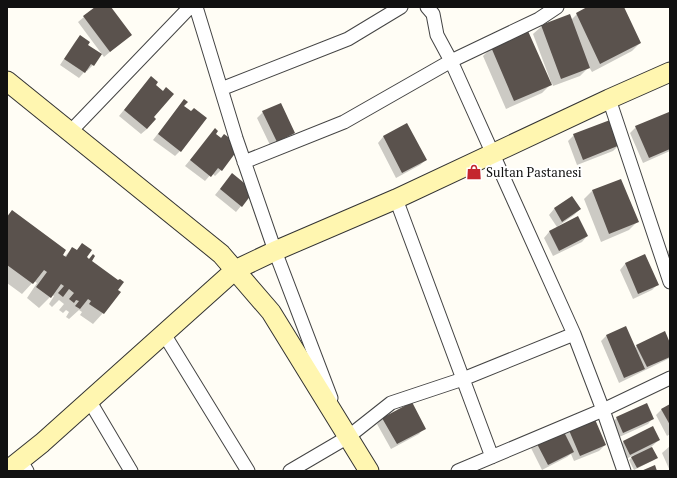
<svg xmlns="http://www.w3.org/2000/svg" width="677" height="478" font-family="'PT Serif',serif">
	<rect width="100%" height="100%" fill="#fffdf5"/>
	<path fill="#0003" d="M96,7H110L131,34L104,57L78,22Z
		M589,7H623L640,43L632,51L592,72L589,67L580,76L553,86L552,83L542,93L506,109L483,56L491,48L550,83L551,82L533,34L542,26L571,20L577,14Z
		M80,36L87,45L100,54L93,65L87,71L86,70L79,78L60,65L75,42Z
		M146,83L154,85L147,129L141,134L119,116Z
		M184,100L180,151L175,156L153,140Z
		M263,112L294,133L288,139L271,147L257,118Z
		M670,118V151L643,163L630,133L636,127Z
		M407,125L426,160L420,165L396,178L378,143L383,137Z
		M215,130V134L238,148L221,170L215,176L212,173L205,181L185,166Z
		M574,135L619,145L613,151L577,165L568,141Z
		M227,180L241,206L236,212L215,195Z
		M592,191L637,222L629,230L601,242L584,199Z
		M572,197L580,209L574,215L557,227L549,215L554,209Z
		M12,211L64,257L73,248L76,251L83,244L85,257L90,261L103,313L93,324L80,315L82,312L79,310L69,319L66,317L69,312L66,310L63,313L59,310L64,304L59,300L52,307L49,304L54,296L52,295L39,308L27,298L37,283L34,281L22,294L7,283V216Z
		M577,217L587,236L582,242L553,256L544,238L549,232Z
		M670,249V264L666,253Z
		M645,255L658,284L652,290L633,299L620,270L625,264Z
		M606,336L635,348L637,346L670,345V358L619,383L601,341Z
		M670,405V434L667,436L656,415L662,409Z
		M383,418L424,428L419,434L391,449L377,424Z
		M593,418L605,445L599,451L574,461L571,454L567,457L542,470L531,448L537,443Z
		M617,418H653L648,424L617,438L611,423Z
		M659,440L651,447L656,458L654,460L634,470L629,460L634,455L624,460L618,447L624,441Z
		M670,446V471L662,453Z"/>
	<path fill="#5a524d" d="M95,7H111L132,35L110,52L83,16Z
		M587,7H624L641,43L600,64L576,13Z
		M570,14L590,68L561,79L541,25Z
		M528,31L552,85L514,101L491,47Z
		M80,35L90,42L88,45L102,54L94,66L91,64L85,73L64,59Z
		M151,76L158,82L156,85L163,91L166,87L174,94L154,117L156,119L147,129L124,110Z
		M184,99L188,102L184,106L191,111L194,108L207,118L181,152L158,134Z
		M281,103L295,133L277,142L262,111Z
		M669,112L670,115V149L649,158L635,126Z
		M610,120L620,145L583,160L573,134Z
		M407,123L427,160L402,173L383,136Z
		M215,128L218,131L216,134L221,138L224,134L235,142L239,148L222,171L218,168L211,177L190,160Z
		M232,173L254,191L242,207L220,189Z
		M621,179L639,222L609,234L592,190Z
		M572,196L581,209L562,222L554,208Z
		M12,210L66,250L63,255L66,257L72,247L77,250L82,243L92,250L87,257L89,259L93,254L95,256L92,261L118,280L120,279L124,282L118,290L121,292L104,314L89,304L91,301L88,299L80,309L75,306L79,301L76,300L74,303L69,299L74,293L69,289L63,297L58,293L64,286L61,284L51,298L36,287L47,272L44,270L33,284L7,265V217Z
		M578,216L588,236L559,251L549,231Z
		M645,254L659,285L638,294L625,263Z
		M626,326L645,369L624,378L606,335Z
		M665,331L670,343V357L647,367L636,345Z
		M412,402L426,429L397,444L382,418Z
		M647,403L654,419L623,433L616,417Z
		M670,404V425L661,409Z
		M594,417L606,445L580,456L568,428Z
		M653,426L660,440L630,455L623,441Z
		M562,428L574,452L548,465L536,442Z
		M652,447L658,458L637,468L631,457Z
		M655,465L657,471H641Z"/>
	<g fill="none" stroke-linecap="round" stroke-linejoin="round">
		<defs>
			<path id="street" d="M196,7L236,138L275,251L331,398
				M427,7L433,14L437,35L451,61L574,334L603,410L624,471
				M221,89L348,39L401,7
				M609,99L670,282
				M70,132L190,7
				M244,162L344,122L451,61L539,19L557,7
				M396,199L492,457
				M164,334L248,471
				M89,400L131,471
				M20,460L27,471
				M290,471L348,437L391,403L463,379L574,334
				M458,471L603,410L670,378"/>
			<path id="secondary" d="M7,81L221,254L271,312L369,471
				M7,471L42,443L235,270L275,251L396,199L609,99L670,72"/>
		</defs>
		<use href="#street" stroke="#444" stroke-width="15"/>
		<use href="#secondary" stroke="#333" stroke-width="21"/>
		<use href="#street" stroke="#fff" stroke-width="13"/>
		<use href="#secondary" stroke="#fff6b0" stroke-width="19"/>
	</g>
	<defs>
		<symbol id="shop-bare" viewBox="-9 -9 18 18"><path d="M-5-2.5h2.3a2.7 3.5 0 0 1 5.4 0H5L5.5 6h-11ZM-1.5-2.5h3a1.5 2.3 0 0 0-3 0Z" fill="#c4262e" stroke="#fff" stroke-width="2.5" paint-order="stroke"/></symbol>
	</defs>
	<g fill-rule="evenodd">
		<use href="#shop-bare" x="463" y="161" width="22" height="22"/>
	</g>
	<g text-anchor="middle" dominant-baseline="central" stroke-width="4" stroke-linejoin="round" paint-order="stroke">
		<g font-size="13" fill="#111" stroke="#fff" text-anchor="start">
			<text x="486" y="172">Sultan Pastanesi</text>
		</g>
	</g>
	<rect width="677" height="478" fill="none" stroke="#111111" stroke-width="16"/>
</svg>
